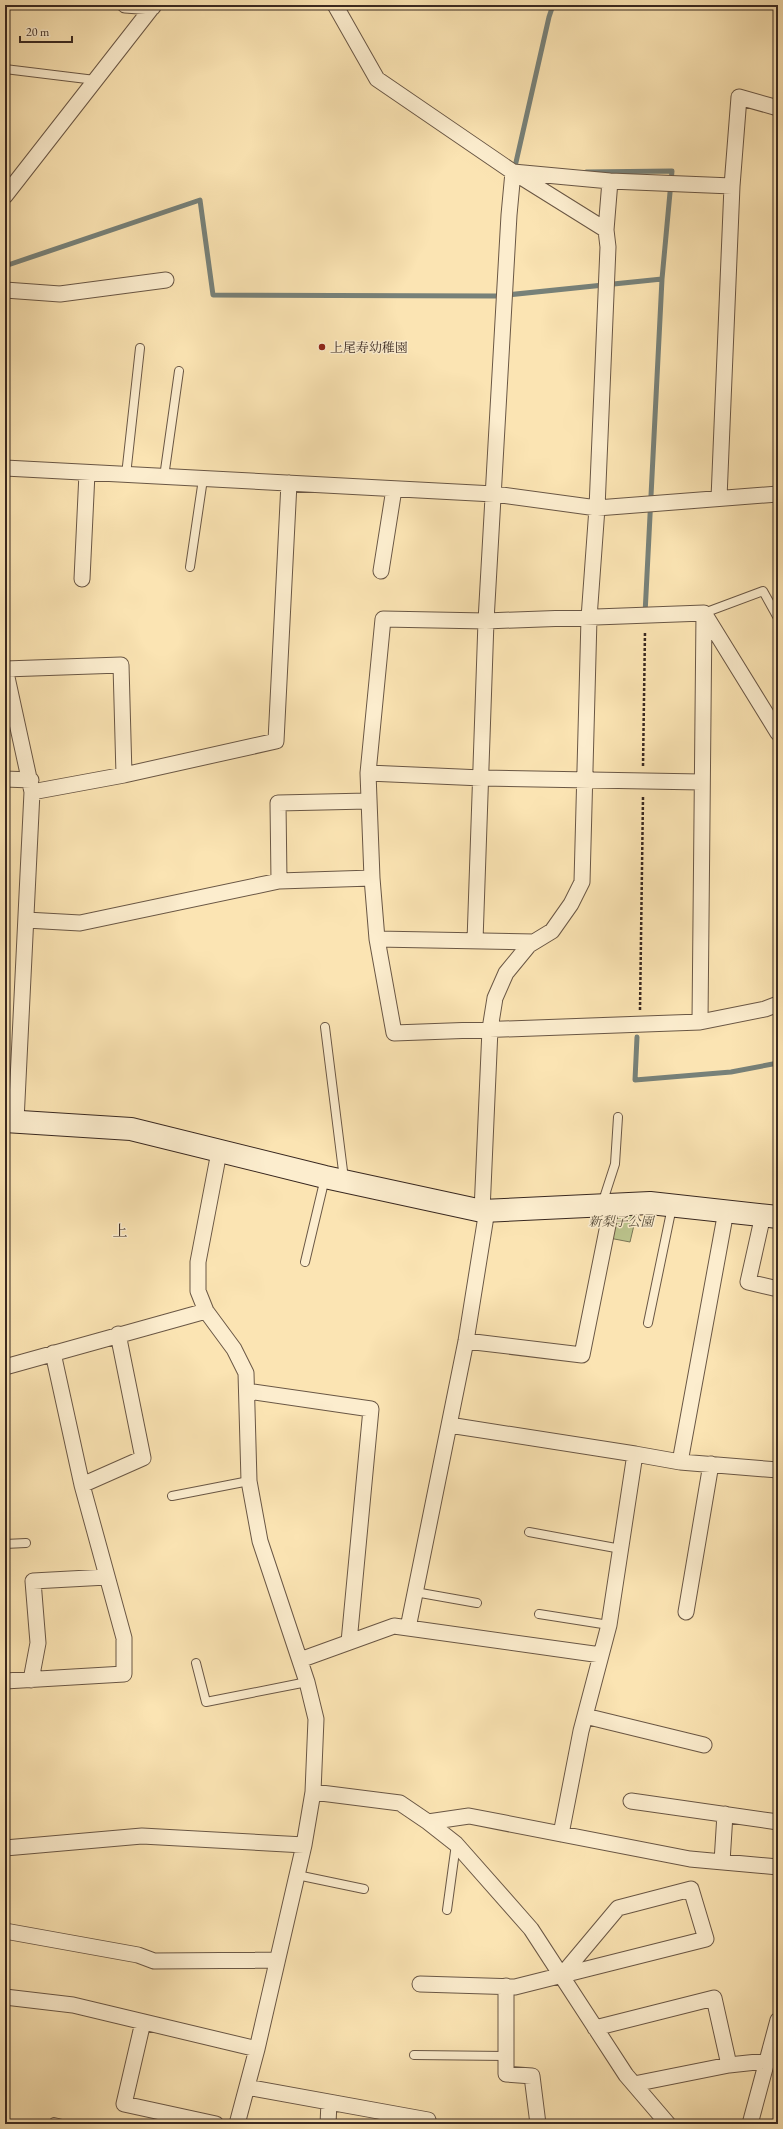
<svg xmlns="http://www.w3.org/2000/svg" width="783" height="2129" font-family="'EB Garamond','Noto Serif JP',serif">
	<rect width="100%" height="100%" fill="#fbe4b3"/>
	<filter id="stains"><feTurbulence type="fractalNoise" baseFrequency=".005" numOctaves="4"/><feColorMatrix values="0 0 0 0 .2 0 0 0 0 .09 0 0 0 0 .02 0 0 0 .5 -.17"/></filter>
	<radialGradient id="worn" r=".72"><stop offset=".6" stop-color="#630" stop-opacity="0"/><stop offset="1" stop-color="#630" stop-opacity=".3"/></radialGradient>
	<path fill="#bcc58e" stroke="#7a7657" d="M639,1204L630,1242L604,1237L612,1205Z"/>
	<g fill="none" stroke-linecap="round" stroke-linejoin="round">
		<path stroke="#778179" stroke-width="5" d="M514,171L549,17L553,5
			M586,172L672,171L662,279L645,614
			M5,266L200,200L213,295L497,296L662,279
			M637,1037L635,1080L731,1072L778,1063"/>
		<defs>
			<path id="lane" d="M5,69L95,80
				M126,475L140,348
				M164,477L179,371
				M190,567L203,479
				M704,613L763,591L778,618
				M325,1027L344,1179
				M602,1204L615,1164L618,1117
				M305,1262L325,1178
				M648,1323L672,1207
				M172,1496L249,1481
				M529,1532L621,1549
				M5,1544L26,1543
				M415,1592L477,1603
				M539,1614L609,1625
				M196,1663L206,1702L307,1682
				M297,1875L364,1889
				M447,1910L456,1844
				M414,2055L506,2056
				M54,2122L62,2124"/>
			<path id="street" d="M125,5L153,7
				M335,5L377,79L513,172L606,230L608,247L597,508L589,618L582,882L571,904L552,931L529,945L506,973L495,998L490,1029L482,1211
				M5,196L154,5
				M606,230L610,181
				M5,290L60,294L166,280
				M5,468L494,494L597,508L778,494
				M719,498L732,186L739,97L778,108
				M381,571L394,489
				M82,579L87,473
				M704,613L486,621L383,619L368,773L372,878L377,939L394,1033L700,1022L765,1009L778,1004
				M704,613L778,733
				M5,668L32,792L16,1121
				M5,669L121,665L124,775
				M368,773L482,778L701,782
				M5,779L31,780
				M32,792L124,775L276,741L289,483
				M279,881L278,803L368,801
				M26,920L80,923L279,881L372,878
				M377,939L534,942
				M475,941L486,621L509,215L513,172L610,181L732,186
				M700,1022L704,613
				M219,1152L198,1262V1291L206,1311L234,1349L246,1373L249,1481L260,1541L307,1682L316,1719L313,1792L304,1845L257,2049L237,2124
				M763,1215L748,1282L778,1289
				M466,1341L582,1355L612,1205
				M5,1367L206,1311
				M247,1391L371,1409L349,1642
				M449,1425L635,1454
				M680,1462L726,1211
				M82,1485L143,1458L118,1334
				M686,1612L711,1464
				M408,1628L466,1341L487,1210
				M300,1660L394,1626L601,1655
				M31,1680L38,1643L33,1581L107,1577
				M5,1681L124,1674V1638L82,1485L53,1353
				M585,1716L704,1745
				M313,1792L400,1803L428,1822L456,1844L531,1929L626,2075L668,2124
				M631,1801L778,1822
				M428,1822L469,1816L690,1859L778,1867
				M561,1834L581,1731L609,1625L635,1454L680,1462L778,1470
				M5,1848L142,1836L304,1845
				M722,1862L725,1814
				M5,1931L138,1955L154,1961L277,1960
				M420,1984L515,1987L706,1939L691,1889L618,1908L561,1976
				M506,1986V2074L532,2076L538,2124
				M5,1997L73,2005L257,2049
				M143,2022L124,2104L216,2124
				M595,2028L714,1998L729,2065L634,2084
				M729,2065L767,2061
				M247,2087L428,2120L429,2124
				M328,2124L329,2102
				M750,2124L778,2020"/>
			<path id="secondary" d="M5,1121L131,1129L325,1177L482,1211L650,1203L778,1217"/>
		</defs>
		<use href="#lane" stroke="#6a5745" stroke-width="10"/>
		<use href="#street" stroke="#6a5745" stroke-width="17"/>
		<use href="#secondary" stroke="#392820" stroke-width="24"/>
		<path stroke="#392820" stroke-width="2.5" stroke-dasharray="3 2" stroke-linecap="butt" d="M643,766L645,631
			M640,1010L643,797"/>
		<use href="#lane" stroke="#fcedce" stroke-width="8"/>
		<use href="#street" stroke="#fcedce" stroke-width="15"/>
		<use href="#secondary" stroke="#fcedce" stroke-width="22"/>
	</g>
	<circle fill="#8f2418" stroke="#fcedce" stroke-width="1.5" cx="322" cy="347" r="4"/>
	<g text-anchor="middle" dominant-baseline="central" stroke-width="3" stroke-linejoin="round" paint-order="stroke">
		<g font-size="13" fill="#392820" stroke="#fcedce" text-anchor="start">
			<text x="330" y="347">上尾寿幼稚園</text>
		</g>
		<g font-size="13" font-style="italic" fill="#5a4f3c" stroke="#fcedce">
			<text x="621" y="1221">新梨子公園</text>
		</g>
		<g font-size="15" fill="#392820" stroke="#fcedce">
			<text x="120" y="1230">上</text>
		</g>
	</g>
	<rect width="783" height="2129" fill="none" stroke="#fbe4b3" stroke-width="20"/>
	<rect x="6" y="6" width="771" height="2117" fill="none" stroke="#392820" stroke-width="2"/>
	<rect x="10" y="10" width="763" height="2109" fill="none" stroke="#392820"/>
	<path d="M20 36v6h52v-6" fill="none" stroke="#392820" stroke-width="2"/>
	<text x="26" y="36" font-size="12" fill="#392820" stroke="#fcedce" stroke-width="3" paint-order="stroke">20 m</text>
	<rect width="100%" height="100%" filter="url(#stains)"/>
	<rect width="100%" height="100%" fill="url(#worn)"/>
</svg>
